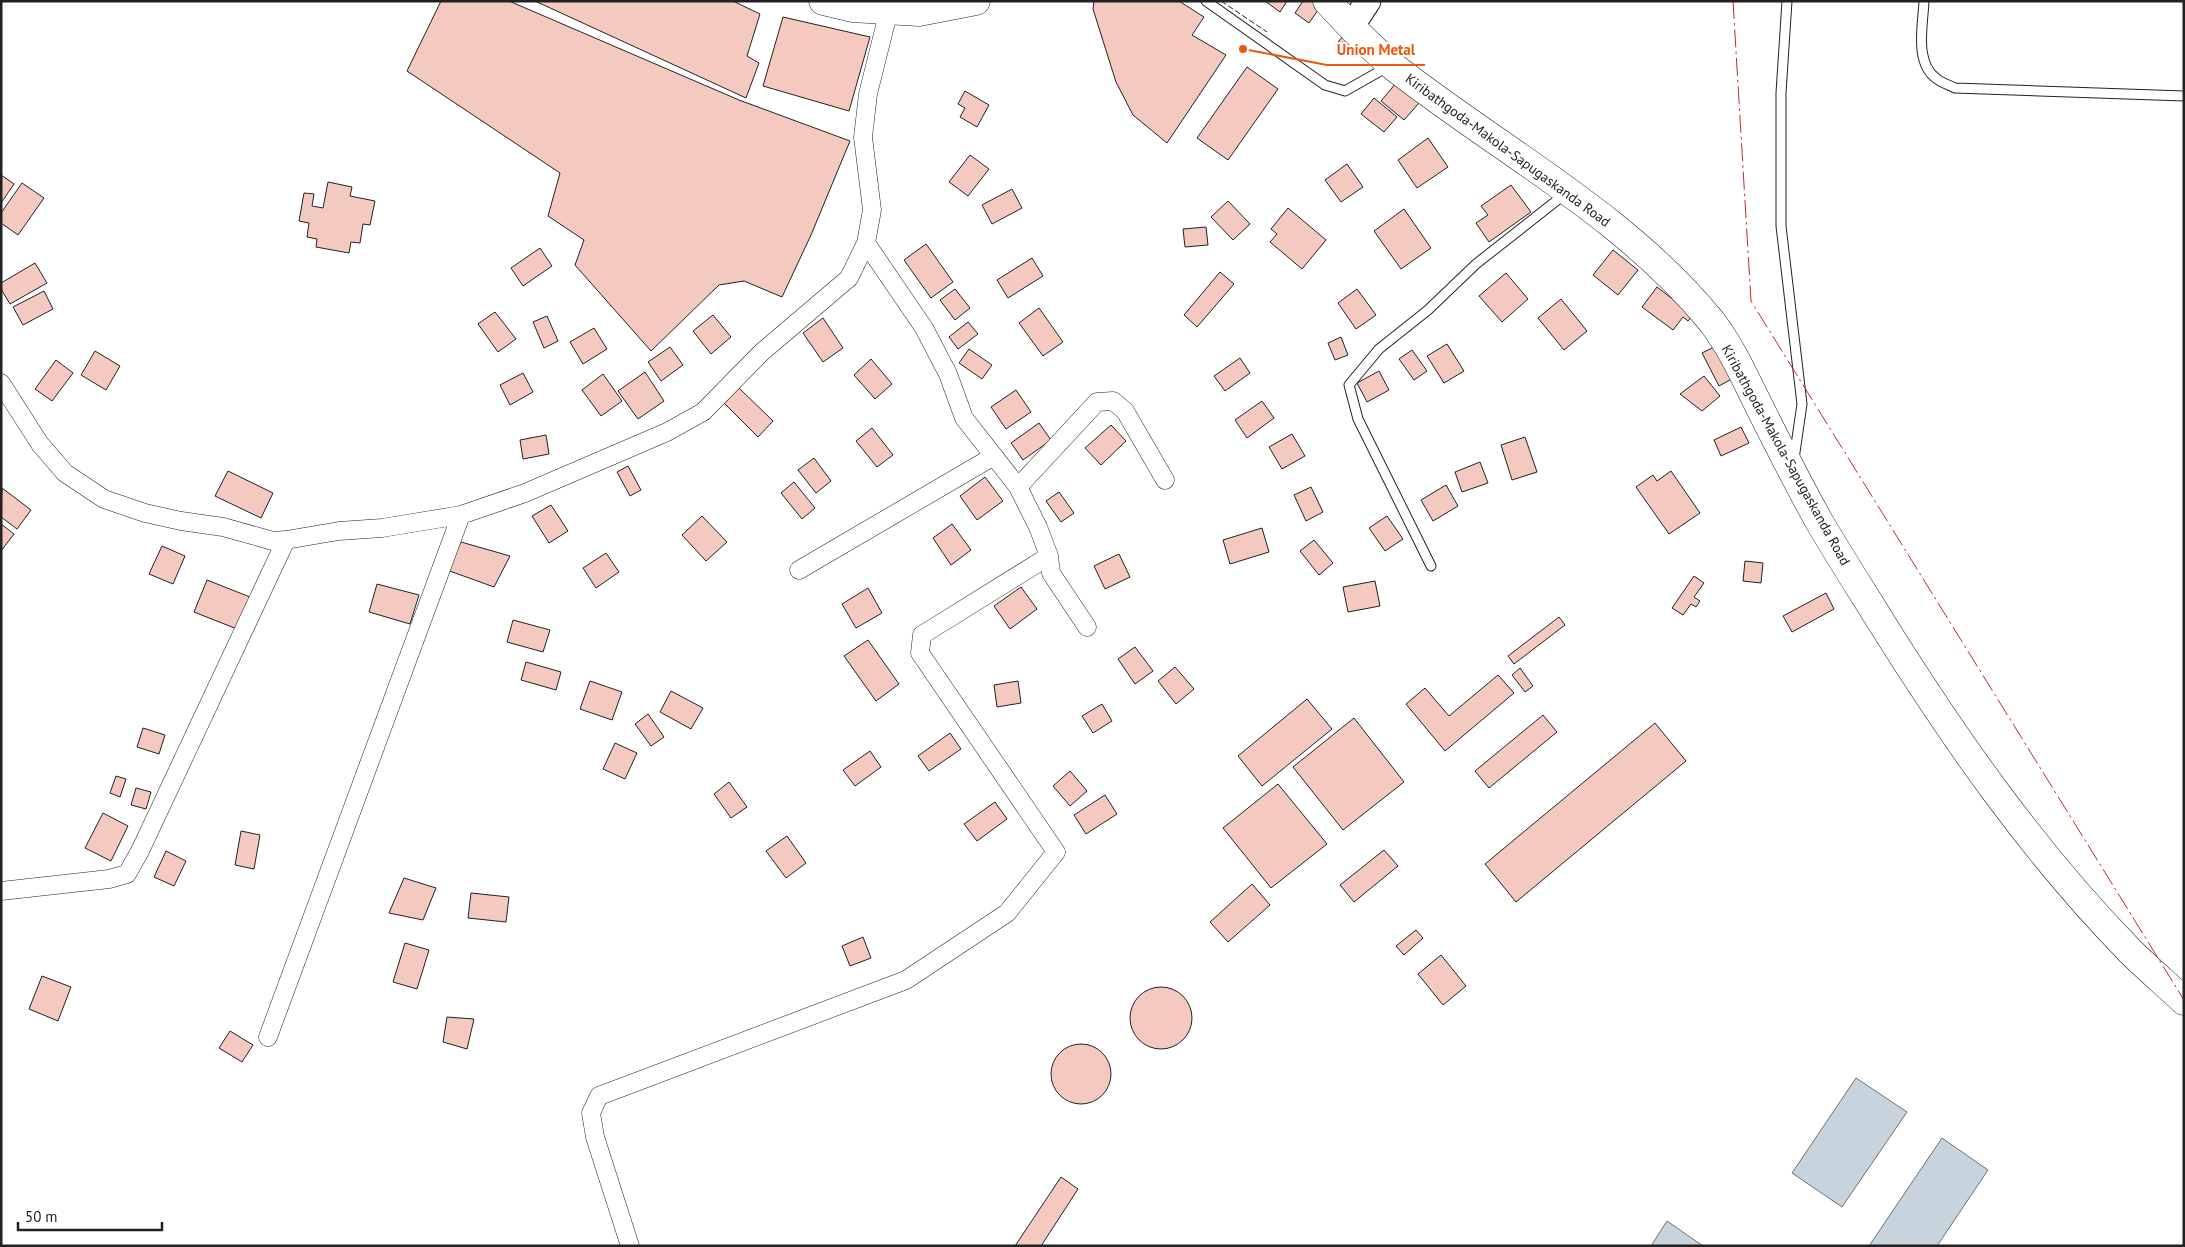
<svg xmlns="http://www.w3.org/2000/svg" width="2185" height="1247" font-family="'PT Sans',sans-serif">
	<rect width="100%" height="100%" fill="#fff"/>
	<path fill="#c7d3dd" stroke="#6f6f6f" d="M1856,1078L1907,1112L1842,1207L1792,1173Z
		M1942,1138L1988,1170L1937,1246H1869Z
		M1667,1221L1703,1246H1651Z"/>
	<path fill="#f3c9c0" stroke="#222" d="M441,1H509L739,100L850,141L811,235L782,297L744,281L719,285L651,351L575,265L584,240L548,216L560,173L407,71Z
		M535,1H733L760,14L747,56L759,63L746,98Z
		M1094,1H1179L1204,17L1192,35L1226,55L1167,143L1133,115L1116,82L1093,9Z
		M1265,1H1287L1280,12Z
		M1303,1H1318L1314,7L1318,10L1309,23L1295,13Z
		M783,17L870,37L849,111L763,86Z
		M1345,33L1359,44L1350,56L1336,45Z
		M1247,67L1278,89L1228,160L1197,138Z
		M1396,83L1419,103L1404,120L1381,101Z
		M965,91L989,105L977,127L960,117L965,108L958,104Z
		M1374,98L1397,117L1384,132L1361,114Z
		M1428,138L1448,167L1417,188L1398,160Z
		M970,155L989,169L968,196L949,182Z
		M1347,164L1363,187L1341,202L1325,180Z
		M1,175L14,184L1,203Z
		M328,182L352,187L350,196L375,201L370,225L363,224L360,243L351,242L349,253L316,247L317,239L307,237L309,223L299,221L304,193L314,194L312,206L323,208Z
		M22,183L44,198L18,235L1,223V213Z
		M1511,185L1531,212L1489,242L1476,223L1488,215L1481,206Z
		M1012,189L1022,208L992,224L982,205Z
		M1228,201L1250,224L1233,240L1211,217Z
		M1288,208L1326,240L1302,269L1270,242L1277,234L1271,229Z
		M1404,209L1431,248L1401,269L1374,231Z
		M1206,227L1208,245L1185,247L1183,229Z
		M926,244L953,282L931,298L904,260Z
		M540,248L552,266L523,286L511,268Z
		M1613,250L1638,270L1618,295L1593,275Z
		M1032,258L1043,276L1008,298L997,280Z
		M35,263L47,283L10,304L1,289V283Z
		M1220,272L1234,284L1197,327L1184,315Z
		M1506,273L1528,299L1502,322L1479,296Z
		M1657,287L1693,315L1688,321L1683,317L1673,330L1642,307Z
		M955,289L970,308L955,320L940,300Z
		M1357,289L1376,315L1356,329L1338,303Z
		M44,291L53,309L23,325L13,307Z
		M1561,299L1587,331L1564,350L1538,318Z
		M1039,308L1063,342L1043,356L1019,323Z
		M495,312L516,339L498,352L478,324Z
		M713,315L731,337L711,354L693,331Z
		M547,316L558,341L544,348L533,322Z
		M823,318L843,348L823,362L803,333Z
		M968,322L978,334L958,349L949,337Z
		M594,328L607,349L583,364L570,342Z
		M1341,337L1348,355L1335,360L1328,343Z
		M1722,343L1739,375L1719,386L1702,353Z
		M1447,344L1464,371L1444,383L1427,356Z
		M670,347L683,365L661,381L648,362Z
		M969,349L992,365L982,379L959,363Z
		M1412,350L1427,371L1414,380L1399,359Z
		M95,351L120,366L106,390L81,375Z
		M1240,358L1250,373L1225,391L1214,376Z
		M871,359L892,384L875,399L854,375Z
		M56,360L73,373L52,401L35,389Z
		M1379,371L1389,390L1367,402L1357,383Z
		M645,372L664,401L638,419L618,391Z
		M523,373L533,392L510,405L500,385Z
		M603,374L622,401L601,416L582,390Z
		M1704,376L1720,396L1702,411L1680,394Z
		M739,388L773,421L758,437L724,403Z
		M1016,390L1031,412L1006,429L991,407Z
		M1262,401L1274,418L1247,438L1235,420Z
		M1039,423L1051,440L1023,460L1011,443Z
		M1111,425L1126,441L1101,465L1085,448Z
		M1741,427L1749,443L1721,456L1714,440Z
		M872,428L893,455L877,467L856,441Z
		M1292,434L1305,456L1282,469L1269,447Z
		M546,435L549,454L523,459L520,440Z
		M1525,437L1537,472L1512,480L1501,445Z
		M814,458L831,481L816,493L798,470Z
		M1480,462L1488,483L1462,492L1455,472Z
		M628,466L641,490L630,496L617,472Z
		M228,471L273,493L261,518L215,496Z
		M1671,471L1700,513L1669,534L1636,487L1653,475L1657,481Z
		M985,477L1003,501L977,520L960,496Z
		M794,482L815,508L802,519L781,493Z
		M1446,485L1458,506L1433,521L1421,500Z
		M1311,487L1323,512L1306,521L1294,495Z
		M2,488L31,510L17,529L1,517Z
		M1059,492L1074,513L1061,522L1046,501Z
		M551,505L568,531L549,543L532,516Z
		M702,516L727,542L706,561L682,535Z
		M1387,516L1403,539L1385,551L1369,528Z
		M1,524L14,534L1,551Z
		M952,524L971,550L951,565L933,538Z
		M1262,528L1269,552L1230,564L1223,540Z
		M1314,540L1333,563L1319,575L1300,551Z
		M461,542L510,556L494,587L447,570Z
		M162,546L185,556L173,584L149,574Z
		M606,553L619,572L596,588L583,568Z
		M1119,554L1130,577L1105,589L1094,566Z
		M1745,561L1763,563L1761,583L1743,581Z
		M1694,576L1704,583L1694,597L1700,601L1696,607L1691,604L1683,615L1672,608Z
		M207,580L250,597L237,629L194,612Z
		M1375,581L1380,606L1348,612L1343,587Z
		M377,584L419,595L410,624L369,612Z
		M1021,587L1037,609L1010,629L994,606Z
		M868,588L882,613L856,628L842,604Z
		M1826,593L1834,609L1792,632L1783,616Z
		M1559,617L1565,625L1514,664L1508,656Z
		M513,620L550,630L543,652L507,642Z
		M868,640L899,684L876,701L844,656Z
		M1135,647L1153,671L1135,684L1118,659Z
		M526,662L561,672L556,690L521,680Z
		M1175,667L1194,689L1176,704L1158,681Z
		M1520,668L1533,686L1525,692L1512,675Z
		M1498,675L1514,693L1445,751L1406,704L1425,688L1449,716Z
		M590,681L622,692L612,720L580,709Z
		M1018,681L1021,703L997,707L994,685Z
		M671,691L703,708L691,729L660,712Z
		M1307,699L1332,729L1262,786L1238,756Z
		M1102,704L1112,721L1093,733L1082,716Z
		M648,714L664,737L651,746L635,724Z
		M1543,715L1557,732L1489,788L1475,771Z
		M1354,718L1404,782L1343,830L1293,767Z
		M1655,723L1686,761L1516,902L1485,864Z
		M143,728L165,735L159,754L137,747Z
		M950,733L961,749L929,771L918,756Z
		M615,743L637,753L625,779L603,769Z
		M870,751L881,767L855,786L843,770Z
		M1070,771L1087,791L1070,806L1053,786Z
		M116,776L126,779L120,797L110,793Z
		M729,782L747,807L731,818L714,794Z
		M1278,784L1327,844L1271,888L1223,828Z
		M136,788L151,792L146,809L131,805Z
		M1105,795L1117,814L1086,834L1074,815Z
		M995,802L1007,819L977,841L964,824Z
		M103,813L128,826L111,861L85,848Z
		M241,831L260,835L254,869L235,865Z
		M787,836L806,863L786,878L766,851Z
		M1384,850L1398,866L1354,902L1340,885Z
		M166,851L186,861L174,886L154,877Z
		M404,878L436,888L423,920L389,913Z
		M1252,884L1270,905L1228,942L1210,922Z
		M471,893L509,897L506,922L468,918Z
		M1416,930L1423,938L1404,955L1396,946Z
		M863,937L871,958L850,966L842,946Z
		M405,943L429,950L417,989L393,982Z
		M1441,955L1466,986L1443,1005L1418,974Z
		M42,976L71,987L58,1021L29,1009Z
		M1130 1018a31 31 0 1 1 62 0a31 31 0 1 1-62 0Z
		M447,1017L474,1019L467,1049L443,1042Z
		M230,1031L253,1045L242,1062L219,1048Z
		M1051 1074a30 30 0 1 1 60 0a30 30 0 1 1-60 0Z
		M1061,1177L1078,1189L1041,1246H1015Z"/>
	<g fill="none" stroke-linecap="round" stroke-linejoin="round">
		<defs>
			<path id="lane" d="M1206,1L1325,85L1345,91L1389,66
				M1787,1L1781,93V226L1802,404L1794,459
				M1924,1C1923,25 1914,63 1937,79C1942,83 1949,85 1955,88L2184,96
				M1431,566L1358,419L1349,385L1379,349L1428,310L1476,264L1565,194"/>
			<path id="street" d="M866,243L924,328L948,374L964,418L1018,487L1038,527L1049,556L1051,573L1087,627
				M1,383L40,444L65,473L104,499L145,513L181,521L223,527L273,541L286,540L339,531L382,528L461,515L525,493L667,432L703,412L762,352L849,278L866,243L872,210L863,137L868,94L889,10
				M1018,487L1097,402L1113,401L1125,411L1165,480
				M799,570L994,456
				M1,891L109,879L127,874L140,851L286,540
				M268,1037L461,515
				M630,1246L595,1137L591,1113L599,1096L906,980L1007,913L1056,852L920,653L922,635L1049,556"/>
			<path id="secondary" d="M1351,27L1368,1"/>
			<path id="primary" d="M823,1L852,8L919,12L976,1
				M1327,1C1348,24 1370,47 1394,67C1501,151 1625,215 1712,322C1731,347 1744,376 1758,404C1778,444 1798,484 1820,523C1840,557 1862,591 1883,625C1955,740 2035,854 2130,951C2147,968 2166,984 2184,1001"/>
		</defs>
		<use href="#lane" stroke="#222" stroke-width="11"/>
		<use href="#street" stroke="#222" stroke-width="19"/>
		<use href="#secondary" stroke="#222" stroke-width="27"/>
		<use href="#primary" stroke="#222" stroke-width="29"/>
		<use href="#lane" stroke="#fff" stroke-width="9"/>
		<use href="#street" stroke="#fff" stroke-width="18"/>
		<use href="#secondary" stroke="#fff" stroke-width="25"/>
		<use href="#primary" stroke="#fff" stroke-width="28"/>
		<path stroke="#222" stroke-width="1" stroke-dasharray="6 2.5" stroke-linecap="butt" d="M1221,1L1267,32"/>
		<path stroke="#c62828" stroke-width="1" stroke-dasharray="18 4 2.5 4" stroke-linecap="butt" d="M1733,1L1751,301L2184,1000"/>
	</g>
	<g text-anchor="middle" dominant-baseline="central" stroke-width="4" stroke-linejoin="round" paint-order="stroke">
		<g font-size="14" fill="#222" stroke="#fff">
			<text transform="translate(1508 150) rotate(36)">Kiribathgoda-Makola-Sapugaskanda Road</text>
			<text transform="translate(1786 455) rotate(61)">Kiribathgoda-Makola-Sapugaskanda Road</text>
		</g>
	</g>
	<path fill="none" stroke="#e8590c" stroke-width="2" d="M1243 49L1327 65H1425"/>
	<circle fill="#e8590c" stroke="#fff" stroke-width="2" cx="1243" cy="49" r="5"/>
	<g font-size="15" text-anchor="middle" font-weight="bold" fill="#e8590c" stroke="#fff" stroke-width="4" stroke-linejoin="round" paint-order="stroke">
		<text x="1376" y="55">Union Metal</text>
	</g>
	<rect width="2185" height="1247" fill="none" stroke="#222222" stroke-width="5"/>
	<path d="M18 1222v8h144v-8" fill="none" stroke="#222222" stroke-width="2.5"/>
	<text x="25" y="1222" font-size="15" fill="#222222" stroke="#ffffff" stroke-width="4" paint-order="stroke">50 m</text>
</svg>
